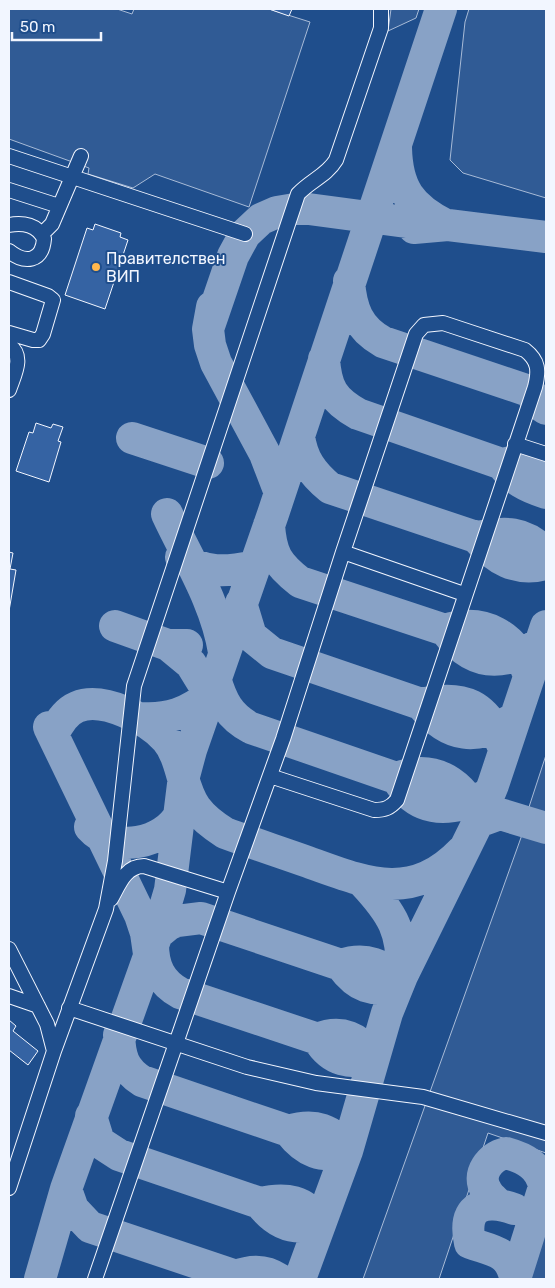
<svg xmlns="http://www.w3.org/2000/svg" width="555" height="1288" font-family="Rubik,sans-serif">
	<rect width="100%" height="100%" fill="#1f4e8c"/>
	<path fill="#305b95" stroke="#a8bbd7" d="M9,9H117L132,14L134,9H269L310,22L249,207L155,174L133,188L88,174L89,168L9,139Z
		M391,9H419L416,18L388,31Z
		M469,9H546V198L463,173L450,160L465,22Z
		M546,755V815L529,807Z
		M523,832L546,839V1153L488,1133L439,1279H363Z
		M546,1208V1279H522Z"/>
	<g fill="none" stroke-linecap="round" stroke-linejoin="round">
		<path stroke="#88a2c6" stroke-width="32" d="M396,148C397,188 410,207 446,225
			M414,228L448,225L546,237
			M349,281C351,309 358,328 383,342L529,391L540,405L546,409
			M212,307L208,329L210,345L216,363L265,454L280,493
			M208,329L233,256L245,234L261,219L277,212L301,208L436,226
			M324,359C326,388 333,400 358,414L502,464C513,480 527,487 546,493
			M299,436C302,459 312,473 330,488L476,537C495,559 516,572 546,564
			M132,438L208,463
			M502,464L525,459L546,463
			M167,514C188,559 216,602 224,652
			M269,525C271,554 277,564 300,582L445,630C474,668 504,667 540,643
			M476,537C506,532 523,530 546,553
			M181,557C205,574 227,572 254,566
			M241,603L251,636L272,653L421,704C449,739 477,741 515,718
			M115,626L168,645H187
			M445,630C484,617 515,636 528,673
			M215,678C222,702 229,716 251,728L396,778C400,782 403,789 408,793C432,816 463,807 489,794
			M421,704C464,694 486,705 503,746
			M140,718C168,720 188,713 210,695L191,664L168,645
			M49,727L140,915L146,933L149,954
			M53,735C58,724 65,712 77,707C103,696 149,720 166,739C183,759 181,788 196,808C204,819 214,826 225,833C252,843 280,852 308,862C366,883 412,903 462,851
			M396,778C436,763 463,784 479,819
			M478,822L500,814L546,828
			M90,827C114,854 164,844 180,814
			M363,882C393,914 403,931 402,976
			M157,934L168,925L177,921L201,918L341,965C364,957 386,963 398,985C372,993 357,987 341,965
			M153,944C153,966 160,982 180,993L318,1039C341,1029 360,1038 374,1058C351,1065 331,1061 318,1039
			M119,1035C120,1056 123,1069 142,1081L289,1131C314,1123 333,1129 347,1151C322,1159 305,1152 289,1131
			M91,1116L99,1142L119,1155L260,1203C286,1197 305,1200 320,1223C294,1232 276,1224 260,1203
			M66,1189L73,1209L90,1227L236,1276L238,1279
			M497,1203C493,1199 488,1195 486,1190C476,1174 490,1157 506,1153C524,1158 541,1166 544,1187L515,1279
			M514,1209C484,1198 462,1206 470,1243C493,1251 509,1251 515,1277
			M236,1276C251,1270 266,1270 279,1279
			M40,1279L66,1189L157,934L170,890L184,776L191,750L273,514L441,9
			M300,1279L347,1151L387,1013L402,976L478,822L493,785L546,626"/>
	</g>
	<path fill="#3563a3" stroke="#f2f6ff" d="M269,9H292L289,16Z
		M95,224L121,233L120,237L128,240L105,309L65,295L87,228L93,230Z
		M36,423L51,428L53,424L63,427L58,441L61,442L49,482L16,471L29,432L33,433Z
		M9,552L13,553L10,569L16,570L9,611Z
		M9,1020L16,1026L13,1031L38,1051L28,1065L9,1050Z"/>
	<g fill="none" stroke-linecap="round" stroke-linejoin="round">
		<defs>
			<path id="minor" d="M9,156L245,234
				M9,190L59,206
				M9,225C23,222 38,225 44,239C42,262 25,264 9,251
				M42,234L52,224L81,156
				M9,282L48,296L53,300L43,334L39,340H33L9,333
				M9,345C25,356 14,375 9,390
				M515,444L546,454
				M343,552L464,594
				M111,899C119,885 125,866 144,866L228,892
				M9,949L47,1024L54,1051L9,1188
				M9,996L38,1006
				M69,1008L247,1067L316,1083L423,1097L546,1133
				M54,1051L106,909L115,861L134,686L298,194C310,181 327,175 336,160L381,28V9
				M95,1279L228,892L283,739L343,552L416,334L424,325L443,323L525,350C539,361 539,371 535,387L397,800C390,808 385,810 374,810L270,776"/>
		</defs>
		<use href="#minor" stroke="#f2f6ff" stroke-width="16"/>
		<use href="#minor" stroke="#1f4e8c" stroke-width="14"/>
	</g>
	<circle fill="#ffb74d" stroke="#1f4e8c" stroke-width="2" cx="96" cy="267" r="5"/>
	<g text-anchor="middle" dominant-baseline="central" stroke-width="4" stroke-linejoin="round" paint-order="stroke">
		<g font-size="16" fill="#f2f6ff" stroke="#1f4e8c" text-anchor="start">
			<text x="106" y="258">Правителствен<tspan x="106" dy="18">ВИП</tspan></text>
		</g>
	</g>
	<rect width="555" height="1288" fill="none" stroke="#f2f6ff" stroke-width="20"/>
	<path d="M12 32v8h89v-8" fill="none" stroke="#f2f6ff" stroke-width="2.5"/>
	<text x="20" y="32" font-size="15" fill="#f2f6ff" stroke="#1f4e8c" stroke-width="4" paint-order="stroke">50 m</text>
</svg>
